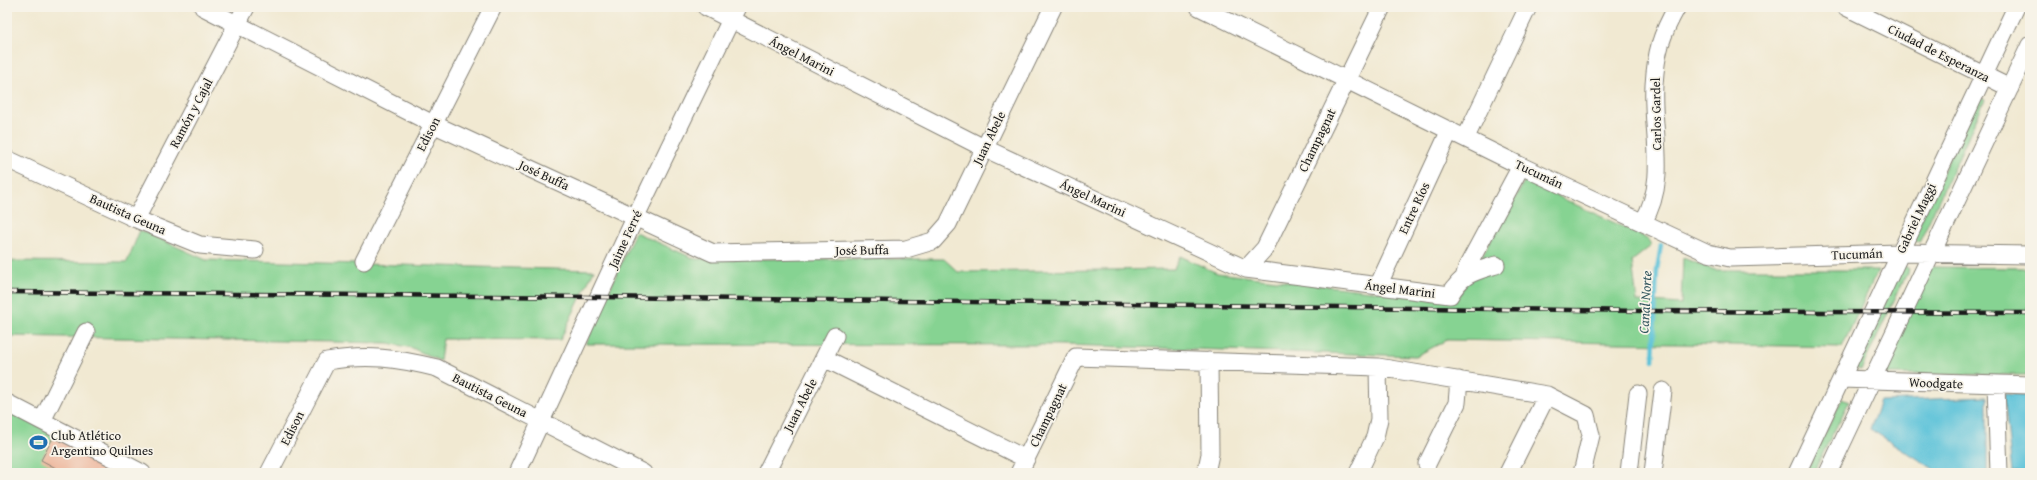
<svg xmlns="http://www.w3.org/2000/svg" width="2037" height="480" font-family="'Gentium Book Plus',serif">
	<rect width="100%" height="100%" fill="#f7f3e8"/>
	<filter id="ink" filterUnits="userSpaceOnUse"><feTurbulence type="fractalNoise" baseFrequency=".025" numOctaves="2"/><feDisplacementMap in="SourceGraphic" scale="8" xChannelSelector="R" yChannelSelector="G"/><feConvolveMatrix kernelMatrix="1 2 1 2 8 2 1 2 1" color-interpolation-filters="sRGB"/></filter>
	<filter id="wash" filterUnits="userSpaceOnUse"><feTurbulence type="fractalNoise" baseFrequency=".012" numOctaves="4" result="noise"/><feDisplacementMap in="SourceGraphic" scale="16" xChannelSelector="R" yChannelSelector="G"/><feGaussianBlur stdDeviation="0.9" result="paint"/><feColorMatrix in="noise" values="0 0 0 0 0 0 0 0 0 0 0 0 0 0 0 0 0 1.4 0 .05"/><feComposite in="paint" operator="in"/></filter>
	<g filter="url(#wash)">
		<rect width="100%" height="100%" fill="#f1e9d2"/>
		<path fill="#86d392" stroke="#517857" d="M1978,97L1985,100L1919,243L1912,239Z
			M1525,181L1647,238L1651,246L1632,261L1637,301L1681,304L1683,258L1715,270H1878L1842,347L1447,340L1416,356L1064,345L586,344L635,232L695,259H944L958,272L1174,269L1180,256L1217,273L1456,301Z
			M140,230L206,260L594,270L560,340L443,339L440,361L412,348L388,343L7,336V261L127,262Z
			M1903,265L1909,269L1861,370L1854,367Z
			M1931,267L2030,268V375L1882,374Z
			M1842,399L1849,402L1813,473H1805Z
			M7,410L132,473H7Z"/>
		<path fill="#5bc2d9" stroke="#3c6f7a" d="M2004,394L2030,395V473H2012Z
			M1987,397V473H1940L1870,429L1880,401Z"/>
		<g fill="none" stroke-linecap="round" stroke-linejoin="round">
			<path stroke="#5bc2d9" stroke-width="4.5" d="M1653,361L1657,270L1661,245"/>
		</g>
		<g id="blocks">
			<path fill="#ecaf93" d="M54,436L124,473H65L41,460Z"/>
		</g>
	</g>
	<g filter="url(#ink)">
		<use href="#blocks" fill-opacity="0" stroke="#868277" stroke-width="1"/>
		<g fill="none" stroke-linecap="round" stroke-linejoin="round">
			<defs>
				<path id="minor" d="M203,7L433,124L713,253L906,249L933,241L948,224L1053,7
					M706,7L984,148L1246,269L1450,295C1462,274 1473,272 1496,265
					M1199,7L1521,166L1708,253L1730,258L1900,253L2030,255
					M1846,7L2010,88
					M1466,137L1528,7
					M7,159L136,219L200,245L255,250
					M136,219L246,7
					M1643,222C1669,179 1651,132 1654,85C1656,52 1661,35 1677,7
					M364,261L493,7
					M1246,269L1265,248L1382,7
					M1464,278L1467,267L1521,166
					M1378,286L1450,130
					M824,358L1026,459
					M1841,379L2030,385
					M1996,385L1999,473
					M7,403L142,473
					M42,421L86,332
					M1427,464L1457,403L1459,380
					M269,473L327,361C368,354 396,358 437,368L643,473
					M517,473L635,218L737,7
					M766,473L835,336
					M1019,473L1076,357L1378,367L1547,395L1586,415L1591,435L1582,473
					M1206,473L1210,454L1209,361
					M1358,473L1375,437L1379,419L1378,367
					M1508,473L1547,395
					M1629,473L1638,394
					M1653,473L1663,391
					M1797,473L2016,7
					M1828,473L2030,45"/>
			</defs>
			<use href="#minor" stroke="#868277" stroke-width="19"/>
			<use href="#minor" stroke="#fff" stroke-width="17"/>
			<defs>
				<path id="rail" d="M7,292L598,297L1646,311L2030,313"/>
			</defs>
			<use href="#rail" stroke="#1c1c1c" stroke-width="4.5"/>
			<use href="#rail" stroke="#f7f3e8" stroke-width="3" stroke-dasharray="9" stroke-linecap="butt"/>
		</g>
	</g>
	<defs>
		<symbol id="stadium-bare" viewBox="-9 -9 18 18"><path d="M0-5a6.5 5 0 1 0 0 10a6.5 5 0 1 0 0-10ZM-3.5-1.8h7v3.6h-7Z" fill="#1f6fb2" stroke="#f7f3e8" stroke-width="2.5" paint-order="stroke"/></symbol>
	</defs>
	<g fill-rule="evenodd">
		<use href="#stadium-bare" x="26" y="430" width="25" height="25"/>
	</g>
	<g text-anchor="middle" dominant-baseline="central" stroke-width="3.5" stroke-linejoin="round" paint-order="stroke">
		<g font-size="13" fill="#1c1c1c" stroke="#f7f3e8">
			<text transform="translate(1939 53) rotate(27)">Ciudad de Esperanza</text>
			<text transform="translate(802 56) rotate(27)">Ángel Marini</text>
			<text transform="translate(191 113) rotate(-62)">Ramón y Cajal</text>
			<text transform="translate(1656 114) rotate(-91)">Carlos Gardel</text>
			<text transform="translate(428 134) rotate(-63)">Edison</text>
			<text transform="translate(989 138) rotate(-64)">Juan Abele</text>
			<text transform="translate(1317 140) rotate(-64)">Champagnat</text>
			<text transform="translate(1539 174) rotate(25)">Tucumán</text>
			<text transform="translate(544 175) rotate(25)">José Buffa</text>
			<text transform="translate(1093 198) rotate(25)">Ángel Marini</text>
			<text transform="translate(1414 208) rotate(-65)">Entre Ríos</text>
			<text transform="translate(128 214) rotate(24)">Bautista Geuna</text>
			<text transform="translate(1916 218) rotate(-65)">Gabriel Maggi</text>
			<text transform="translate(625 239) rotate(-65)">Jaime Ferré</text>
			<text transform="translate(862 250) rotate(-1)">José Buffa</text>
			<text transform="translate(1857 254) rotate(-2)">Tucumán</text>
			<text transform="translate(1400 289) rotate(7)">Ángel Marini</text>
			<text transform="translate(1936 383) rotate(2)">Woodgate</text>
			<text transform="translate(490 395) rotate(27)">Bautista Geuna</text>
			<text transform="translate(800 405) rotate(-63)">Juan Abele</text>
			<text transform="translate(1048 415) rotate(-64)">Champagnat</text>
			<text transform="translate(292 428) rotate(-63)">Edison</text>
		</g>
		<g font-size="13" fill="#1c1c1c" stroke="#f7f3e8" text-anchor="start">
			<text x="51" y="435">Club Atlético<tspan x="51" dy="15">Argentino Quilmes</tspan></text>
		</g>
		<g font-size="14" font-style="italic" fill="#32565e" stroke="#f7f3e8">
			<text transform="translate(1645 302) rotate(-87)">Canal Norte</text>
		</g>
	</g>
	<rect width="2037" height="480" fill="none" stroke="#f7f3e8" stroke-width="24"/>
</svg>
